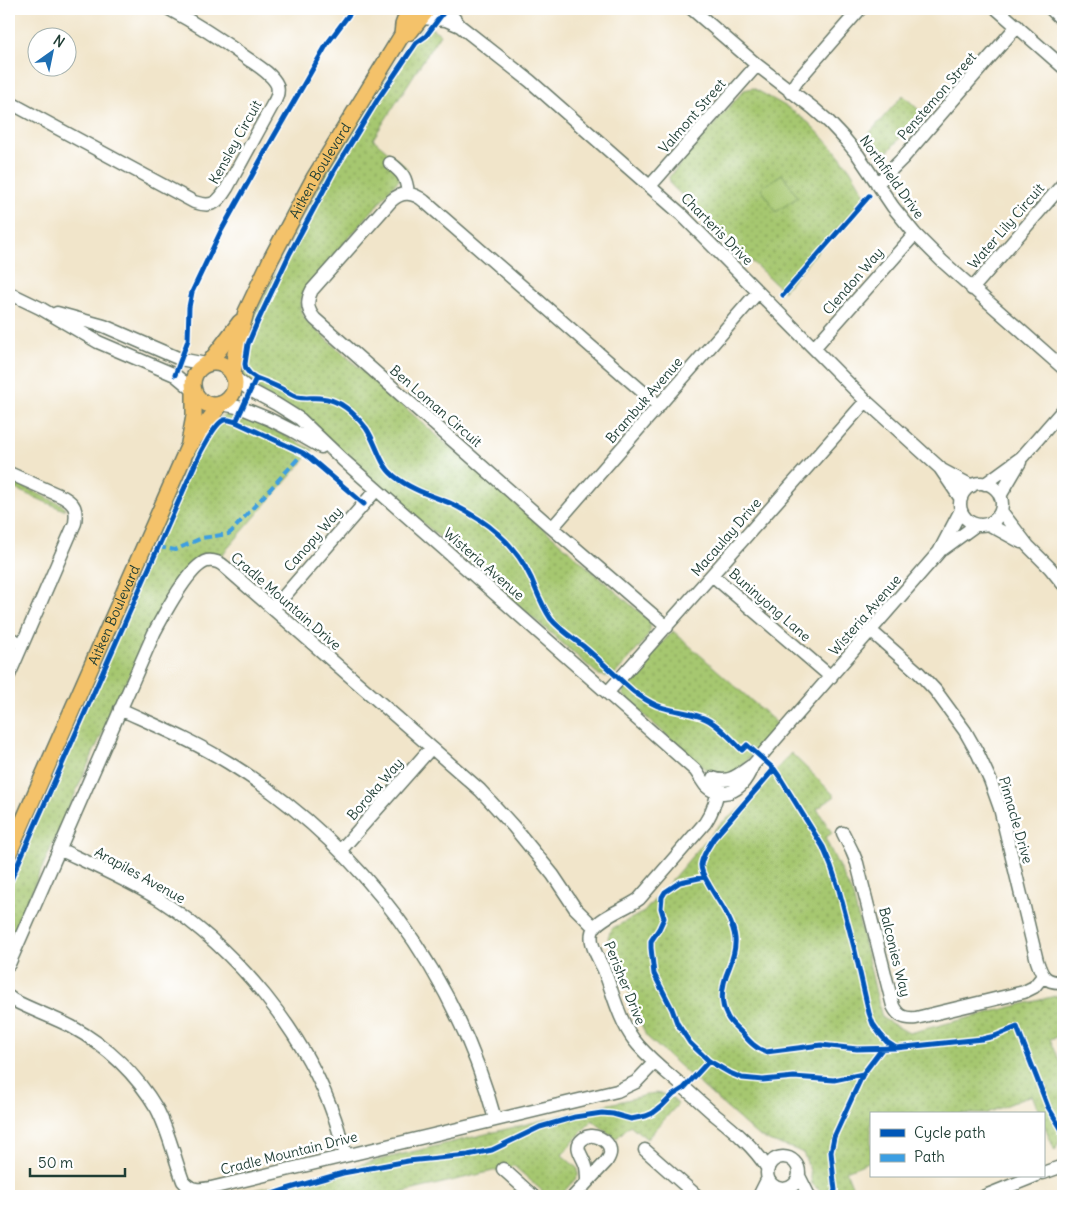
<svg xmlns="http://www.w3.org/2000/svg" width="1072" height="1205" font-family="Delius,sans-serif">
	<defs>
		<pattern id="grass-dots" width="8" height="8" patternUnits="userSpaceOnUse" patternTransform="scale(1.25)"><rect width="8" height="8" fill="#a6c770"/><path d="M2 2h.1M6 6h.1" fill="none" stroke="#87a35d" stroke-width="1.8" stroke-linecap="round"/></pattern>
	</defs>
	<rect width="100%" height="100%" fill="#fff"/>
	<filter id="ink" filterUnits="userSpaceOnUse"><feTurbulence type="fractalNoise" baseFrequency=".02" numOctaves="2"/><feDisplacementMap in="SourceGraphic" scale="10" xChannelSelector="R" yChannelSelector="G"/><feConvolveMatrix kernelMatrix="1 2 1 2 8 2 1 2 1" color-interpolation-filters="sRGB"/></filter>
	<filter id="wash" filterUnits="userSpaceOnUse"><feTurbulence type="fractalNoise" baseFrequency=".0096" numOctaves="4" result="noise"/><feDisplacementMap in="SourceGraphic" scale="20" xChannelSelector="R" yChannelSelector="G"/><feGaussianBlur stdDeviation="1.12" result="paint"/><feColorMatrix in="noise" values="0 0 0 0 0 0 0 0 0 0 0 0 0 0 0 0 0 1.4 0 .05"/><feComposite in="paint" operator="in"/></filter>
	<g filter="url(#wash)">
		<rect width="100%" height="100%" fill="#f1e5ca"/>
		<path fill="url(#grass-dots)" stroke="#628252" d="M430,27L440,34L373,139L408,169L307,287C295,305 300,316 315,329L638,611C645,615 652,620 650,630C648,640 623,665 615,674L610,677L599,675L324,437L244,379L241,372L243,360L254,316L331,163L410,42L421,30Z
			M753,88L787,107L809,123L834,149L850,169L866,196L783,291L671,185L669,177L744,90Z
			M903,95L922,113L884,156L877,155L865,138Z
			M235,413L252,419L313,450L221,556L209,553L202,554L192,563L166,597L95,749L9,942V877L193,450L214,422L226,414Z
			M17,484L61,504L65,508L64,510L15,489Z
			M673,631L779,725L738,770L727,775L715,774L706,770L629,702C623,696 621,690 625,682Z
			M791,753L835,796L817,809L832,833L825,838L853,896L882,1018L909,1033L1063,994V1035L1050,1039L1063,1069V1132L1055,1151L1043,1122V1114H1040L1032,1095L985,1114H871V1161L846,1171L856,1196H826L812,1184L809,1167L803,1153L792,1148L771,1142L757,1135L646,1036L608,938L611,929L644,912L719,825L744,806Z
			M655,1093L668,1095L678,1104L647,1139L630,1125L616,1139L592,1120L562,1155L578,1169V1176L560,1196H548L514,1166L388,1196H230Z"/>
		<path fill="#a6c770" stroke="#628252" d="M782,174L798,197L776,212L761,188Z"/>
	</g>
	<g filter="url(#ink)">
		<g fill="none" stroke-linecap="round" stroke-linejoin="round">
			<defs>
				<path id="minor" d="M447,9L452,16L460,26L530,81L681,214L866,401L940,468L961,499
					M692,9L757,65L813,108L829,122L844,138L858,155L893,207L915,234L942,261L1063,368
					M997,9L1063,67
					M1051,9L1063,21
					M422,18L446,20L460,26
					M790,92L797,81L860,9
					M9,102L194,202C212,208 218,203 227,188L273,104C277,98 279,92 277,85C272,74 258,66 248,59C223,41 197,24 169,9
					M390,163C403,173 406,177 408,193
					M877,184L902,159L1017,26
					M650,186L757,65
					M972,289L1063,184
					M9,293L40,308L98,342L175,375L193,390
					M57,313L104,326L180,359L206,364
					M814,348L915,234
					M234,377L250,390L276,404L300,419L343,460L695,770C699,775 702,781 706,786C716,796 731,795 741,785C746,780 750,772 753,765L939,552L961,510
					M222,404L242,408L269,419L293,431L321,447
					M659,406L424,201C413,192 402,191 391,201L312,290C306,301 307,310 315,319L552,528L667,627
					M942,470L972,486
					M9,473L63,497C75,504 77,509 75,523L9,675
					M960 504a21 21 0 1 1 42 0a21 21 0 1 1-42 0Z
					M985,484L1022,457L1063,410
					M1000,496L1020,462
					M1001,511L1028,546L1050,568L1063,584
					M988,524L1021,542
					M552,528L758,292
					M943,549L976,525
					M712,575L831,677
					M273,609L376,490
					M871,631L919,673L935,690L965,731L978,754L990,780L1000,808L1037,961C1042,976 1045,983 1063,982
					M9,638L22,644
					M608,692L866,401
					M120,709C157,726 195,742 229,763C360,844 455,971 495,1119
					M713,778C729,784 738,775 751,766
					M720,781C717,796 714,810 705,823L639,899C627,908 602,916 594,928C586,940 599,959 604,970C613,993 619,1020 634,1040C643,1052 655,1062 666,1072C683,1086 699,1101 715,1115C735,1131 754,1147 768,1169
					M843,833L852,851L857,863L893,1006C898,1016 904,1019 916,1018L1024,992L1034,987L1043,976
					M59,849C93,865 128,880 160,900C237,950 305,1032 335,1119C339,1131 342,1143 346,1155
					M340,851L431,748
					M9,964L154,633C163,616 189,566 207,561C214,560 221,563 225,567L480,790L513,826L553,875L575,908L594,927
					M9,997L13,1000C32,1010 53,1017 72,1027C107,1046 137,1075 157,1109C169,1132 174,1157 183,1181C191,1191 200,1190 211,1188L617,1091L636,1082L655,1062
					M645,1150L697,1196
					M767 1173a16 16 0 1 1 32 0a16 16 0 1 1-32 0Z
					M503,1169L533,1196
					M1043,1173L1063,1166
					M799,1176L809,1196
					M574,1196L606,1162C608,1159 611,1155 610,1151C610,1140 592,1131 583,1139C572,1147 584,1157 586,1167C587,1172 587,1177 587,1182
					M759,1196L768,1178
					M985,1196L1035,1176"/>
				<g id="major">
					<path d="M402,35L410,32L428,9"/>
					<circle cx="214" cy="384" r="21"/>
					<path d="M209,363L240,322"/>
					<path id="s1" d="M233,376L235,354L246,312L271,259L314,178L402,35L403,25L409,9"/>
					<path d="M189,443L194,416V393"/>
					<path id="s2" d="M9,853L188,447L221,404"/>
				</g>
			</defs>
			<use href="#minor" stroke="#687868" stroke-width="15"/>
			<use href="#major" stroke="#687868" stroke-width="18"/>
			<use href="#minor" stroke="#fff" stroke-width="12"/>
			<use href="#major" stroke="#f4c26a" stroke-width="15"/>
			<path stroke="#3c9ee2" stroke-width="4" stroke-dasharray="8 4" stroke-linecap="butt" d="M158,547L175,550L202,538L228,534L231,532L303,453"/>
			<defs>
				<path id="cycleway" d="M783,295L869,196
					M175,375L188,340L189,307L192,292L221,231L273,138L327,44L353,9
					M256,378C264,381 272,384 280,388C286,391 291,395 297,397C305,399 312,397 320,398C340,399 354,413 366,428C377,444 379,464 394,476C411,490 433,496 452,504C468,512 484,521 497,533C511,545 523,561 531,578C537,592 542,606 551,619C560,630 572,637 583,646C600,660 617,677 634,692C642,697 651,704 661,707C676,712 692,712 706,719C720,726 731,739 742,750L747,745L774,769L779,776L823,847L831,866L839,890L855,951L869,1013L873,1024L880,1034L887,1042L896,1048L982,1039L995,1036L1017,1027L1048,1107L1062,1130L1063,1150
					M236,422L256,378L250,374L246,369L245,364L248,344L257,323L290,253L334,171L378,99L416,43L426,36L446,9
					M774,769L714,838C709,846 702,856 701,865C701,872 705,878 708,883C717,900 733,919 735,938C736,948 733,958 729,968C723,982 719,1001 727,1016C730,1023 737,1028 742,1033C749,1041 756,1049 766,1052L821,1045L857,1049L896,1048
					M704,877L680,882L665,892L662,897L661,908L664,918L659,929L651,941V948L654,974L672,1009L677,1023L690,1043L709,1061L730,1073L742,1078L763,1080L794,1077L834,1080L863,1074
					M9,884L196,462C200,453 215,423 224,420C228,419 232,421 236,422L303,453L310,458L364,504
					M266,1196L287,1189L343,1173L408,1161L468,1155L492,1150L540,1127L575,1117L602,1113L613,1114L631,1119L646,1116L653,1113L662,1106L673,1095L684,1088L709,1061
					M833,1196L835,1190L834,1182L831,1152L834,1137L863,1074L882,1049"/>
			</defs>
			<use href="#cycleway" stroke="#fff" stroke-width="8"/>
			<use href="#cycleway" stroke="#0057b8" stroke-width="5"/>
		</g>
	</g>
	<g text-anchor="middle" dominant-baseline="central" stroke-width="5" stroke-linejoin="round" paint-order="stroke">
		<g font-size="14" fill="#1f3d34" stroke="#fff">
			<text transform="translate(937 96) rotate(-49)">Penstemon Street</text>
			<text transform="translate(692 116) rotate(-49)">Valmont Street</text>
			<text transform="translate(235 142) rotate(-61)">Kensley Circuit</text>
			<text stroke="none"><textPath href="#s1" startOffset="225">Aitken Boulevard</textPath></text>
			<text transform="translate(892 177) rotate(54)">Northfield Drive</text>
			<text transform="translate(1006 226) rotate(-49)">Water Lily Circuit</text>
			<text transform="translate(717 229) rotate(45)">Charteris Drive</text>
			<text transform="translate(853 281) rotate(-49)">Clendon Way</text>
			<text transform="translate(644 400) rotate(-49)">Brambuk Avenue</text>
			<text transform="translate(436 406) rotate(41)">Ben Loman Circuit</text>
			<text transform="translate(726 537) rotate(-49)">Macaulay Drive</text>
			<text transform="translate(313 539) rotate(-49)">Canopy Way</text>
			<text transform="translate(484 564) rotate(41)">Wisteria Avenue</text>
			<text transform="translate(286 601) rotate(41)">Cradle Mountain Drive</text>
			<text transform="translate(770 605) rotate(41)">Buninyong Lane</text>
			<text stroke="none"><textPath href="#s2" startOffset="260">Aitken Boulevard</textPath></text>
			<text transform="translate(865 615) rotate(-49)">Wisteria Avenue</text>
			<text transform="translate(375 789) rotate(-49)">Boroka Way</text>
			<text transform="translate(1016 820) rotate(74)">Pinnacle Drive</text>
			<text transform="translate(140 875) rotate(29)">Arapiles Avenue</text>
			<text transform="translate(895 952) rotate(76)">Balconies Way</text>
			<text transform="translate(625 983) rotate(68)">Perisher Drive</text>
			<text transform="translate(289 1153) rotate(-14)">Cradle Mountain Drive</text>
		</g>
	</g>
	<rect width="1072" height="1205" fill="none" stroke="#fff" stroke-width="30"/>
	<rect x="870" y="1112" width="175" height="65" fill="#ffffff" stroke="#a5b1ae"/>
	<rect x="880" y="1129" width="25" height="8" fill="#0057b8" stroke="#a5b1ae"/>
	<text x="914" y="1138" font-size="15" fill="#1f3d34">Cycle path</text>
	<rect x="880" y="1154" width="25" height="8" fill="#3c9ee2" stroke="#a5b1ae"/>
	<text x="914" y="1162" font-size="15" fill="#1f3d34">Path</text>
	<g transform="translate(52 52) rotate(33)"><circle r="24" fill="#ffffff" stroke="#a5b1ae"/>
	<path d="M0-4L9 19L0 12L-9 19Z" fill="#1f6fb2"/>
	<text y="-8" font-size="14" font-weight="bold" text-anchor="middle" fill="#1f3d34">N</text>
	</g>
	<path d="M30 1168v8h95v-8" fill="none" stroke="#1f3d34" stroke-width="2.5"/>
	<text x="38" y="1168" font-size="15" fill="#1f3d34" stroke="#ffffff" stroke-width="4" paint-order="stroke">50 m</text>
</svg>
